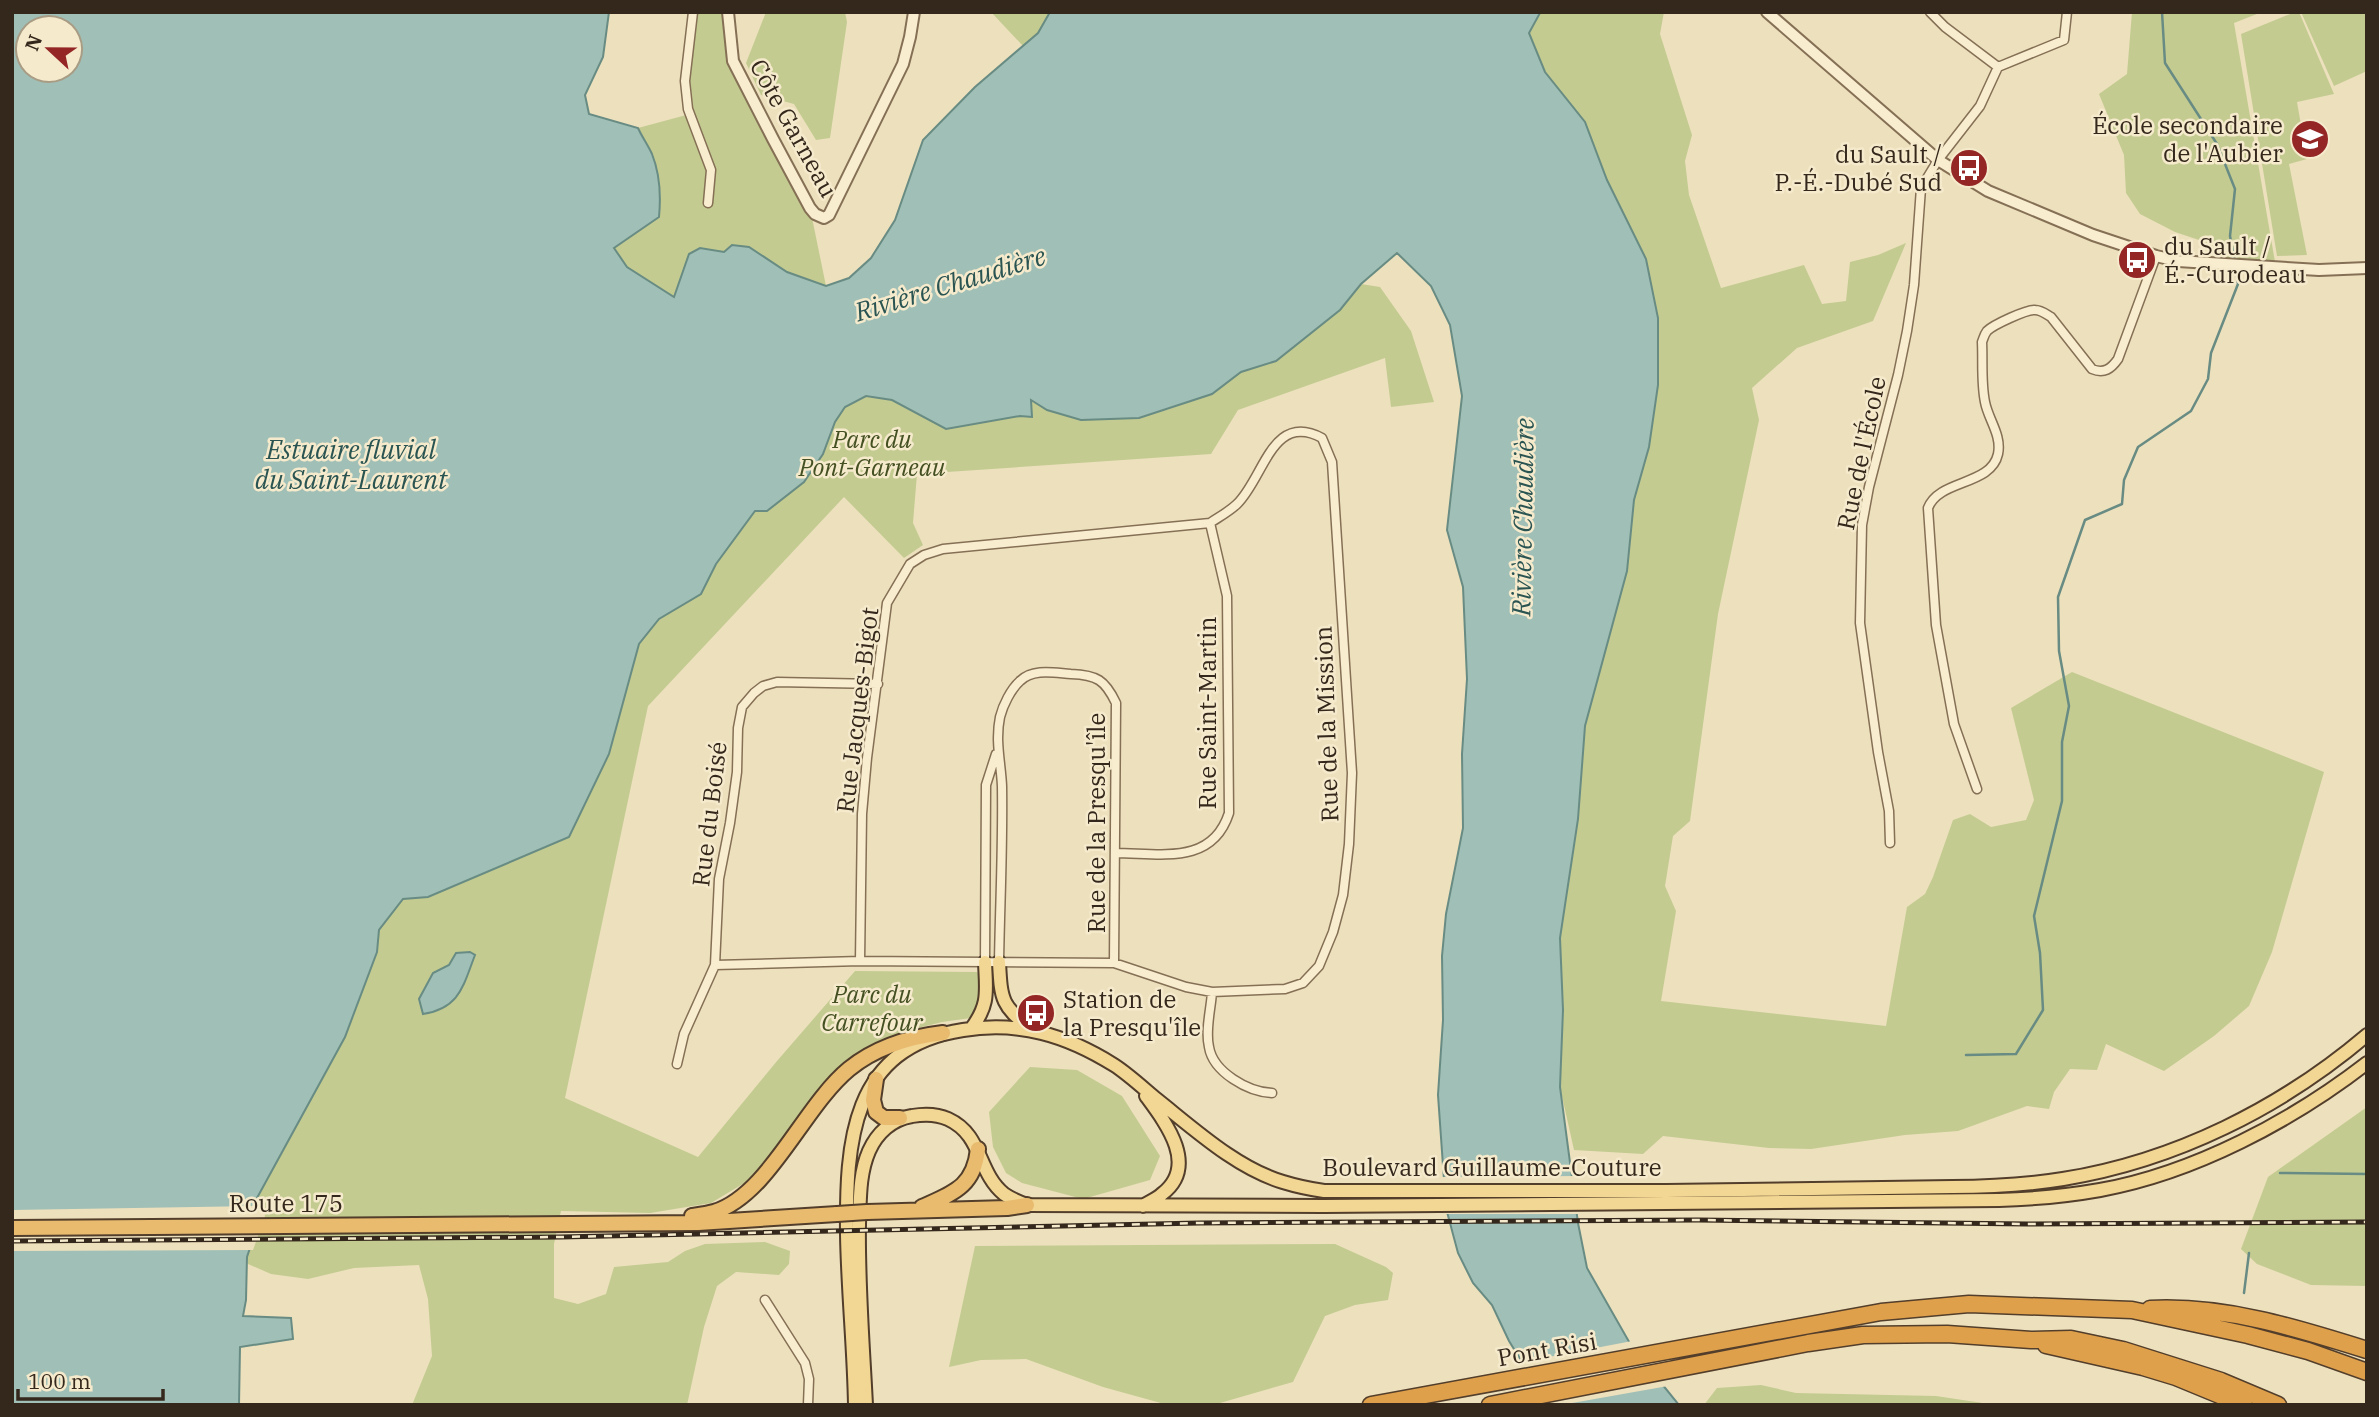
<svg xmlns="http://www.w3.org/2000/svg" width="2379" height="1417" font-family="'IBM Plex Serif',serif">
	<rect width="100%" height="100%" fill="#ede0bd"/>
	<path fill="#c3cb91" d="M693,12H728L733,61L810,208L826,286L787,272L749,247L724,252L700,248L674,297C652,284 625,273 614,248L659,217L651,152L644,142L638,128L690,114L685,81Z
		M766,12H845L847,22L830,138L816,140L794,104L761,95L746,63Z
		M991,12H1050L1038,33L1023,46Z
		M1539,12H1664L1660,34L1692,135L1685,161L1689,195L1721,288L1804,265L1822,304L1846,301L1850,262L1878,255L1906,243L1873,321L1797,348L1752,388L1759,420L1718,614L1690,821L1673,836L1665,886L1676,911L1661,1001L1886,1026L1907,907L1925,894L1933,877L1953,820L1970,814L1991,827L2026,820L2034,800L2011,708L2072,672L2324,772L2272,952L2249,1006L2214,1036L2164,1071L2106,1044L2097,1070L2070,1069L2054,1092L2049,1109L2027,1106L1958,1131L1905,1135L1811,1149L1769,1148L1663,1136L1643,1154L1574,1150L1560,1087L1563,1010L1560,938L1578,819L1585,726L1627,571L1634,500L1649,447L1658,385L1607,180L1585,122L1545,72L1529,33Z
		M2132,12H2262L2234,23L2275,262L2219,257L2202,241L2175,232L2140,214L2126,193L2124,155L2099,94L2127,74Z
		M2295,12H2299L2334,94L2297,102L2307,159L2289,164L2307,255L2277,256L2241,34Z
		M2301,12H2365L2367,71L2334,86Z
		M1361,284L1380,287L1411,331L1434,402L1391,407L1385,358L1238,410L1211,454L917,474L913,523L923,545L904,558L844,497L648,706L565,1098L698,1157L777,1061L855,971L977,972L981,979L982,999L976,1014L971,1018L942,1022L914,1029L887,1041L851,1065L784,1145L770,1153L751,1179L711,1203L650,1213L561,1211L554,1244V1298L578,1304L606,1294L614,1267L668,1262L685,1251L705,1244L765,1242L790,1251L789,1264L779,1275L736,1272L717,1286L704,1327L687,1405H412L432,1356L428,1299L419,1265L354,1268L308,1279L271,1274L248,1264L247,1257L261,1215L257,1199L345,1037L377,952L379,930L403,899L428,897L569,837L609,754L639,644L659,619L701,594L716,564L755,511L823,454L835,422L845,407L866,396L892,400L907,409L1032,417L1031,400L1047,410L1139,418L1172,408L1212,394L1241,372L1276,361L1340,310Z
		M1030,1067L1077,1070L1122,1096L1160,1156L1150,1180L1083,1199L1022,1183L1006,1173L993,1147L989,1112Z
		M2367,1107V1286L2311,1285L2257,1264L2241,1249L2268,1177Z
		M1335,1244L1386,1267L1393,1273L1388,1300L1355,1305L1325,1316L1293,1382L1213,1405H1168L1103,1387L1026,1359L981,1360L949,1367L975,1246Z
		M1761,1385L1796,1393L1936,1396L1996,1405H1704L1717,1388Z"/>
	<path fill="#a0bfb6" stroke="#688c83" stroke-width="2" fill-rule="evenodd" d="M12,12H609L603,57L585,95L589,114L638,128C642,137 648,145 652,154C660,174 661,196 659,217L614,248L627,267L674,297L689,254L700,248L724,252L732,245L749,247L787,272L826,286L849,278L871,258L895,220L923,140L975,87L1038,33L1050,12H1539L1540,13L1529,33L1545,72L1585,122L1607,180L1646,259L1658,318V385L1649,447L1634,500L1627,571L1585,726L1578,819L1560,938L1563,1010L1560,1087L1578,1223L1587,1268L1632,1347L1679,1405H1565L1527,1370L1509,1341L1492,1305L1473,1283L1458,1253L1446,1208L1438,1095L1443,1020L1442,956L1446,914L1463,828L1462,754L1467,679L1463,587L1447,530L1462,396L1450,325L1431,286L1397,253L1361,284L1340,310L1276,361L1241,372L1212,394L1139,418L1081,420L1047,410L1031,400L1032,417L1020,416L946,429L892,400L866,396L845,407L835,422L823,454L804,482L767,511H755L716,564L701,594L659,619L639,644L609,754L569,837L428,897L403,899L379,930L377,952L345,1037L257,1198L261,1215L247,1257L246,1300L243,1316L291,1318L293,1339L240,1347L239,1405H12ZM28,28H70V70H28Z
		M470,952L475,955C463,986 460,1008 423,1014L419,999L433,973L449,965L456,953Z"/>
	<path fill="#ede0bd" d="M1575,1176L1580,1214H1444L1442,1208L1440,1177Z
		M263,1206L265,1216L253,1250L12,1251V1210Z
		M1632,1341L1668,1386L1561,1405L1543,1392L1518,1363Z"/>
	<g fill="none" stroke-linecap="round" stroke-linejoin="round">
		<path stroke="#688c83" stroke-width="2.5" d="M2162,12L2165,63L2217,144L2235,189L2230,236L2235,262
			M1966,1055L2016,1054L2043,1010L2040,953L2034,916L2062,801V742L2069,706L2059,651L2058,597L2085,520L2122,504L2124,480L2138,447L2191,411L2208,379L2211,353L2238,284L2236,269
			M2280,1173L2367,1174
			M2244,1293L2249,1253"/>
		<defs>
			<path id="minor" d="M693,12L685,81L688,109L711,170L708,203
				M1930,12L1945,27L1998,67
				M1977,789L1954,724L1936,625L1928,508C1939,479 1991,486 1998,454C2002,435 1988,419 1985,402C1981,383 1983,361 1982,342C1984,337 1984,335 1987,331C1993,325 2027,309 2035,310C2041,310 2046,314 2051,317L2092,369C2104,374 2111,369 2118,359L2156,256
				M1890,843L1889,811L1878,752L1860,623L1862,525L1869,487L1898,375L1907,331L1914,285L1921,188L1938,160L1980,106L1998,67L2064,40L2067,12
				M1115,853C1160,853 1212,866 1229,813L1227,596L1210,523
				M985,962L986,785L996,754
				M999,962C1000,903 1003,845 1002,786C1001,763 995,741 1000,717C1003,705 1011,689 1020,681C1033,668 1055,673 1071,674C1097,675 1105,680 1116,703L1114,963
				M715,965L860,961L1114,963L1186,987L1212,992L1285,989L1303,983L1319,966L1333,932L1343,895L1349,844L1352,773L1332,462L1322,438C1272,411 1264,478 1237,504C1230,511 1219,517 1210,523L943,549L924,555L910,564L887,603L867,758L862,814L860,961
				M1212,992C1211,1009 1205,1030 1209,1047C1213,1072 1248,1092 1272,1093
				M677,1064L684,1034L715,965L719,879L730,823L737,772L738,728L742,707L754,693L763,686L777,682L878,684
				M765,1300L805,1363L809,1379L808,1405"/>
			<path id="tertiary" d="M728,12L733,61L773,139L810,208L815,214L824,218L829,215L903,64L910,37L914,12
				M1767,12L1938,160L1988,191L2093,235L2156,256L2178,261L2319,270L2367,268"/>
			<path id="primary" d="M999,962C1001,1000 1001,1006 1033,1030
				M971,1029C990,1004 986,991 985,962
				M1143,1206C1149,1202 1157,1199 1162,1194C1199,1166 1166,1123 1146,1096
				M855,1405C854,1348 848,1292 847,1235C846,1144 850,1047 963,1030C1019,1021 1066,1035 1114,1065C1128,1074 1142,1087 1155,1098C1193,1128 1236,1168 1283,1182C1296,1186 1310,1189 1324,1191H1666L1952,1187C1989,1187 2026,1185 2063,1179C2175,1161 2281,1108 2367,1035
				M866,1405C863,1345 858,1284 859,1224C860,1200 859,1174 869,1151C877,1133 892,1119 912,1116C923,1114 937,1114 948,1119C983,1135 977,1172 1004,1194C1011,1199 1019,1202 1027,1205L1324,1206L1999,1200C2033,1199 2066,1196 2100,1190C2194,1173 2292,1121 2367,1063"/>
			<path id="trunk" d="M876,1079L873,1100L876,1112L884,1118H900
				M922,1207C953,1193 974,1187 978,1149
				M867,1212L1007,1208L1027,1205
				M692,1216C699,1215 707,1214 714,1212C769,1195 803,1107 849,1069C876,1047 909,1037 943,1033
				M12,1228L698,1223L837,1214"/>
			<path id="motorway" d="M2150,1309C2224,1305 2297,1328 2367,1350
				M2046,1345L2143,1367L2176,1377L2244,1405
				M1371,1405L1881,1312L1969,1304L2132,1310L2248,1335L2308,1351L2367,1372
				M1490,1405L1808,1343L1863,1335L1947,1334L2031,1340L2071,1339L2123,1350L2221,1381L2278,1405"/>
		</defs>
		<use href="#minor" stroke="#857056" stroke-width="11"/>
		<use href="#tertiary" stroke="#857056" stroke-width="14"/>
		<use href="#primary" stroke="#523e2b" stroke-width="16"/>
		<use href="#trunk" stroke="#523e2b" stroke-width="18"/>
		<use href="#motorway" stroke="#523e2b" stroke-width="19"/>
		<use href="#minor" stroke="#f9edcf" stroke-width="8"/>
		<use href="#tertiary" stroke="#f9edcf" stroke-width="10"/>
		<use href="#primary" stroke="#f2d693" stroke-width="12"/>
		<use href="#trunk" stroke="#e8bb6f" stroke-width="14"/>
		<use href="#motorway" stroke="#dfa04b" stroke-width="16"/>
		<defs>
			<path id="rail" d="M12,1241L561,1237L1199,1223L1698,1220L2027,1224L2367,1222"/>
		</defs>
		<use href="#rail" stroke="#34271b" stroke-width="5"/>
		<use href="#rail" stroke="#f5eacc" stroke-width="2.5" stroke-dasharray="8" stroke-linecap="butt"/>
		<defs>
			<path id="trunk-bridge" d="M837,1214L867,1212"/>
		</defs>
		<use href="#trunk-bridge" stroke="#523e2b" stroke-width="18" stroke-linecap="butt"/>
		<use href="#trunk-bridge" stroke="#e8bb6f" stroke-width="14"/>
	</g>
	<defs>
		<symbol id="school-disc" viewBox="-11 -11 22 22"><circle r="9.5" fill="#942726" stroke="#f5eacc"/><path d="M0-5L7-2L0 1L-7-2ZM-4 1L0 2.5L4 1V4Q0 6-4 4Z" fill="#fff"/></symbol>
		<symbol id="bus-disc" viewBox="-11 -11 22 22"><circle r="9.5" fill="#942726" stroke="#f5eacc"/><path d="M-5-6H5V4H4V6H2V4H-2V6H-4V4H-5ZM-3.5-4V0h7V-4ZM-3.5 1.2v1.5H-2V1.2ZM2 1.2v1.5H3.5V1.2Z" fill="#fff"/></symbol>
	</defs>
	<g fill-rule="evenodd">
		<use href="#school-disc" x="2288" y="117" width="44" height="44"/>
		<use href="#bus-disc" x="1947" y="146" width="44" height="44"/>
		<use href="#bus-disc" x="2115" y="238" width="44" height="44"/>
		<use href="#bus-disc" x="1014" y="991" width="44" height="44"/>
	</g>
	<g text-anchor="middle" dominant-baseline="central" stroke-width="5" stroke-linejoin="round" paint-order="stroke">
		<g font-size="24" fill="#34271b" stroke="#f5eacc" text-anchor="end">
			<text x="2283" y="125">École secondaire<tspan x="2283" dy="28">de l'Aubier</tspan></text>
			<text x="1942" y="154">du Sault /<tspan x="1942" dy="28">P.-É.-Dubé Sud</tspan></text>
			<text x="2164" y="246" text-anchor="start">du Sault /<tspan x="2164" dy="28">É.-Curodeau</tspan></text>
			<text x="1063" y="999" text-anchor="start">Station de<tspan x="1063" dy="28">la Presqu'île</tspan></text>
		</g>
		<g font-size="24" fill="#34271b" stroke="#f5eacc">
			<text transform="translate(794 128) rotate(61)">Côte Garneau</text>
			<text transform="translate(1861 453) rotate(-78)">Rue de l'École</text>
			<text transform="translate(857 710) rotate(-83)">Rue Jacques-Bigot</text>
			<text transform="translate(1207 713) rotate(-90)">Rue Saint-Martin</text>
			<text transform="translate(1326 724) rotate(-92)">Rue de la Mission</text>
			<text transform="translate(709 814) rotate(-83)">Rue du Boisé</text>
			<text transform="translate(1096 823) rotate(-90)">Rue de la Presqu'île</text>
			<text x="1492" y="1167">Boulevard Guillaume-Couture</text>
			<text x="286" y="1203">Route 175</text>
			<text transform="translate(1547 1349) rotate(-10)">Pont Risi</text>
		</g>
		<g font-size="24" font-style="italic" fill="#445021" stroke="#f5eacc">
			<text x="872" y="439">Parc du<tspan x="872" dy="28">Pont-Garneau</tspan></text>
			<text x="872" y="994">Parc du<tspan x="872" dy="28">Carrefour</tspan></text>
		</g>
		<g font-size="26" font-style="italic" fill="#2a5452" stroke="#f5eacc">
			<text transform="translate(950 283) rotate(-17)">Rivière Chaudière</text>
			<text x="351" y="449">Estuaire fluvial<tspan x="351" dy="30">du Saint-Laurent</tspan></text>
			<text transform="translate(1522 517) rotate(-89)">Rivière Chaudière</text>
		</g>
	</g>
	<rect width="2379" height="1417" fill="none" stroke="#34271b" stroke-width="28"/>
	<g transform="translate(49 49) rotate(292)"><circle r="33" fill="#f5eacc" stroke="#a89c85" stroke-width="2"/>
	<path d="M0-5L12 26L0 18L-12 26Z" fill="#942726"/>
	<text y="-10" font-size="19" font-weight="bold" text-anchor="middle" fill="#34271b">N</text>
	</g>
	<path d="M18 1389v10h145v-10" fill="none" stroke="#34271b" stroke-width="3.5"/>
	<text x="28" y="1389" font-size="21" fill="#34271b" stroke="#f5eacc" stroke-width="5" paint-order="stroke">100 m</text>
</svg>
